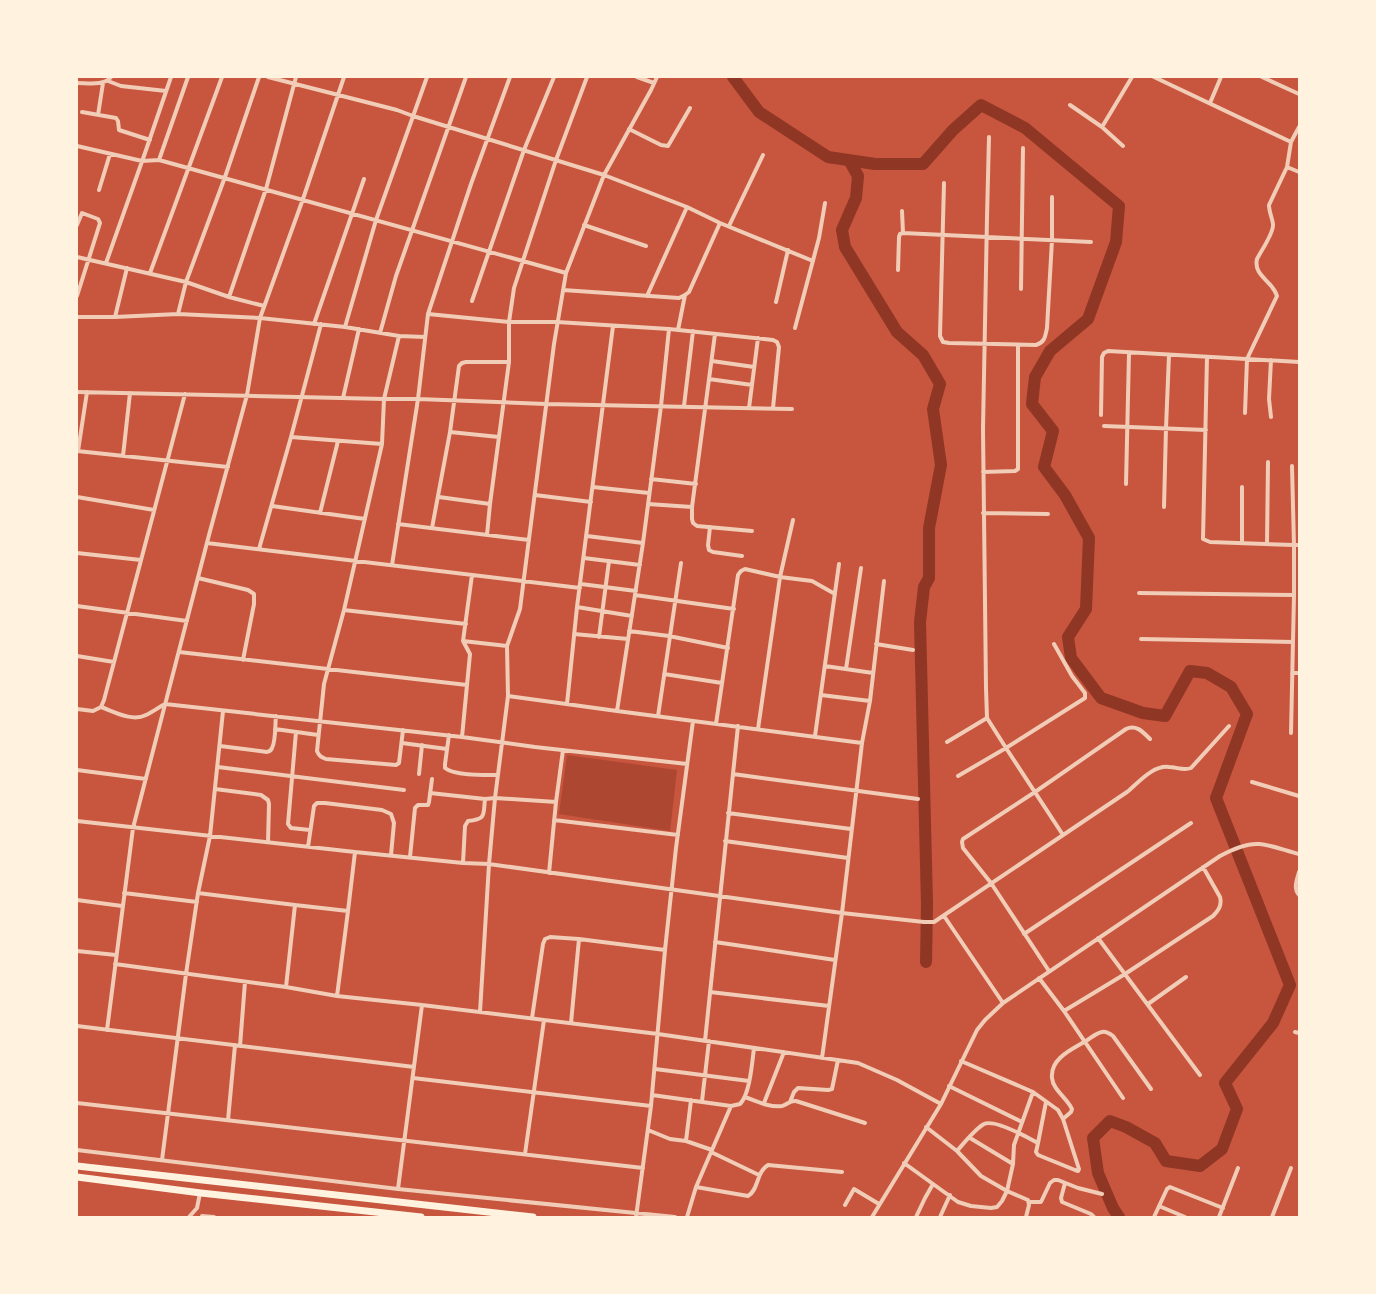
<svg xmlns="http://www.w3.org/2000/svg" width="1376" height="1294" font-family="'Playfair Display',serif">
	<rect width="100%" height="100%" fill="#c8553d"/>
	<path fill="#ae4732" d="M567,755L677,770L670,831L559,814Z"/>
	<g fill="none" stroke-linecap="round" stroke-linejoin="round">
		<path stroke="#8f3625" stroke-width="12" d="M733,77L759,112L828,157L875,164H923L953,130L981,105L1025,128L1119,206L1116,242L1088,319L1050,351L1035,377L1032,404L1053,431L1044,467L1065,495L1089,538L1086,609L1068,637L1071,658L1101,698L1143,713L1165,716L1190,671L1207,673L1231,687L1247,714L1216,798L1290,985L1273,1023L1225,1083L1237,1109L1222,1149L1200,1166L1166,1161L1155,1143L1126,1127L1110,1121L1093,1138L1098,1173L1113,1208L1119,1217
			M849,160L858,176L856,198L842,230L845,247L897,332L923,355L940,384L933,409L941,465L929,528V578L924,587L920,622L927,904L926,962"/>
		<path stroke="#f1ccb7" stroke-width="4" d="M268,77L397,110L413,116L604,175L687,207L720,223L813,261
			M637,77L654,83
			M1154,77L1291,142
			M1262,77L1299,94
			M108,81L121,86L166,91
			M77,83C88,83 104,86 111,77
			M1210,103L1221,77
			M1070,105L1102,127L1123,146
			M82,112L116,118L118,121L119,130L150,140
			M98,115L103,83
			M1102,127L1132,77
			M629,129L661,145L668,146L690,108
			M989,137L987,217L983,429L986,688L987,718L1006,748L1063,835
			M77,146L142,161L159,160L566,273L604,175L651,90L657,77
			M159,160L188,77
			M1287,167L1299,172
			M944,183L940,336L943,342L949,343L1036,345C1045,342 1045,337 1047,328L1052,240V197
			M99,190L110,154
			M902,211L903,233L1091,242
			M77,225L82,213L98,219L100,223L77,296
			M584,225L646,246
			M729,226L763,155
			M77,257L186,282L229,297L264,306
			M106,263L145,153L171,77
			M898,270L899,237L900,234L903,233
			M150,273L222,77
			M1021,289L1023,148
			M563,290L679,298L685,295L689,292L720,223
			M647,296L687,207
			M229,297L266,189L296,77
			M472,301L524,150L554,77
			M776,302L788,250
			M178,314L186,282L225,177L259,77
			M428,314L509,322H557L669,329L773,340L777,342L779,347L773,408
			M77,317H115L178,314L260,318L345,327L399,336L425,337
			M115,317L127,268
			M314,324L364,179
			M345,327L376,220L427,77
			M795,328L819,238L825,203
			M678,330L685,295
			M380,333L396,276L466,77
			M715,334L692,507V519L693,523L697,526L752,531
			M399,336L384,399L382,444L344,610L324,684L317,751C319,756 321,757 326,759L396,765L399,763L403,730
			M1207,357L1203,539L1210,542L1294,545L1292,466
			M1271,360L1269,399L1271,417
			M712,361L754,367
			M709,379L752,385
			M77,392L384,399H418L546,404L792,409
			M343,398L359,329
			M684,406L693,331
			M749,408L758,338
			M1245,413L1247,359L1277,296C1273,281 1253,276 1257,259C1261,251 1274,233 1273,224C1272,217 1269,212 1269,205L1287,167L1291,142L1299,127
			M1101,415L1102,357L1104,353L1108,351L1299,362
			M1104,426L1206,430
			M450,432L499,437
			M291,437L382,444
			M77,451L228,467
			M78,451L87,392
			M123,456L130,393
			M983,472L1015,471L1018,469V345
			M651,479L696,484
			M1126,484L1129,353
			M593,487L649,493
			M1242,487V543
			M535,495L591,502
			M77,497L154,510
			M439,497L490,504
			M648,504L692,507
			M272,506L365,519
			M1164,507L1166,428L1169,355
			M320,513L338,441
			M983,513L1048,514
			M398,524L529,540
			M710,527L708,545L709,550L713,552L742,556
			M432,528L450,432L459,366L462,363L466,362H509
			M487,535L490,504L509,362V322L514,288L556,160L587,77
			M587,536L643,543
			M207,543L580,588
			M1267,544L1268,462
			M259,549L291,437L321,324
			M77,553L141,560
			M584,558L640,565
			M392,565L418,399L428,314L471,184L510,77
			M472,575L463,641L507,646
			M198,578L248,590L254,594V604L243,660
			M581,584L636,591
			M1139,593L1294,595L1291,733
			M635,595L734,609
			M1294,595V545H1299
			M77,606L187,621
			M577,607L632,616
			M344,610L466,624
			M629,631L669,636L728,648
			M574,634L628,639
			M599,637L609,561
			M1141,639L1293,642
			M876,644L913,650
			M179,652L467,685
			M77,656L114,662
			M825,666L873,673
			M846,669L861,568
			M1292,673H1299
			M664,674L722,683
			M821,695L870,701
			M508,696L617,711L643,543L661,406L669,329
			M567,704L577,607L613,326
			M101,707C115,712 132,722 146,715C153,712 159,707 165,704L462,737L535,747L687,764
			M77,709L93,711L101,707L104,700L185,394
			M617,711L862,743L842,913L822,1058
			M658,716L681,563
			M716,724L738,575L741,571L745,569L780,577L812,581L835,594
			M275,729L318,735
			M758,729L780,577L793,520
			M296,732L288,824L291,828L310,830
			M449,735L445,764V768C455,776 485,775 498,775
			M815,736L839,564
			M462,737L470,654L463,641
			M947,742L987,718
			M402,743L447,749
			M862,743L870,701L884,581
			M220,746L267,752C270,751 271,751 272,748C276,741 275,724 276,716
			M218,767L404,790
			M77,770L146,779
			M419,774L422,745
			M733,774L918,799
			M958,776L1006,748L1085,698V693L1072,676L1054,644
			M1252,782L1299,796
			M215,789L261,795L268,800L269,804L268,842
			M430,793L485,799L495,798L556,802L549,873
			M556,802L563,750
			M728,813L851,829
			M554,820L678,835
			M77,821L355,852L463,863L489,864L842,913L924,922H934L1127,792C1139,782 1153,765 1169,767C1177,767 1183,771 1191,768L1229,726
			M725,841L848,858
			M308,847L314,806L317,803H325L382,810L391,814L394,823L391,855
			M410,857L415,808L418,805H428L429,802L432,779
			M463,863L465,826L468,821C487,819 483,815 485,799
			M1299,872C1297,880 1293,888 1299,895
			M124,893L197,902
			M198,893L295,905
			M77,900L122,906
			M944,916L1003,1003
			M1024,934L1191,823
			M1098,938L1200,1075
			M715,942L835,960
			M77,951L116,955
			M115,964L286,987L337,996L422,1005L658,1034L858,1063L897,1080L941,1104
			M1049,971L991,883L963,848L962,842L963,839L1035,792L1126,729C1136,724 1143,732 1150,739
			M1039,978L1064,1011L1123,1098
			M286,987L295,905L348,911
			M710,992L829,1006
			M337,996L348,911L355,852
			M1148,1004L1186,977
			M1064,1011L1125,974L1213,916C1219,910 1222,905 1220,897L1203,867
			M480,1012L489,864L495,798L508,696L507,646L520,609L554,344L566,273
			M532,1018L543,944L545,939L550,937L579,939L665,950
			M571,1023L579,939
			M77,1026L414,1067
			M107,1030L133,828L209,535L247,395L260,318L303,199L344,77
			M1295,1032L1299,1033
			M705,1041L738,726
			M240,1046L245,982
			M655,1069L749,1081
			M413,1078L651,1106
			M949,1086L1022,1122
			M652,1095L731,1106
			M745,1097C756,1101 770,1108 782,1106C787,1105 790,1100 796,1101L865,1123
			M702,1101L709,1041
			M790,1102L794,1092L798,1088L828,1090L832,1089L838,1060
			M77,1103L643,1168
			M764,1103L784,1052
			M1063,1119L1071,1112L1072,1109C1067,1098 1053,1090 1052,1078C1050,1058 1073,1049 1086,1041C1091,1038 1096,1033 1102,1032C1106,1031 1109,1033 1113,1036L1151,1089
			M228,1120L235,1045
			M926,1127L957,1151L981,1176L1007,1191L1028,1200L1029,1205L1026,1217
			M648,1130L670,1139L686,1141L712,1150
			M970,1138L1013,1164
			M686,1141L691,1100
			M1038,1143L1046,1102
			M77,1150L398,1189L675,1217
			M957,1151C964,1143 975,1129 984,1124C995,1119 1027,1137 1038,1143L1036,1152L1038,1155L1075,1170L1078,1171L1079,1169L1063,1119L1058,1110L1033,1092L961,1061
			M711,1152L759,1175
			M525,1154L544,1020
			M162,1160L186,974L198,893L210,836L223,711
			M904,1163L958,1202L971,1206L991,1208L997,1207L1002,1201L1007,1191L1013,1164L1014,1145L1033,1092
			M1065,1183L1061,1198L1062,1202L1091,1214L1094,1217
			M696,1187L748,1196C759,1190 756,1172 768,1165L842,1172
			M398,1189L422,1005
			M1029,1202H1041L1050,1183L1054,1180H1058L1078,1188L1102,1194
			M845,1205L854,1189L879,1204
			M1159,1206L1185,1217
			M202,1216L214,1217
			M189,1217L197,1208L200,1193
			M636,1217L651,1106L665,950L676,848L693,721
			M687,1217L696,1187L731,1106L740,1104C750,1094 752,1063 754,1048
			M872,1217L941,1104L977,1030L985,1020L1003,1003L1220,856C1231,850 1246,843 1259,844C1272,845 1286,851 1299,854
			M916,1217L925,1198L933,1184
			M940,1217L950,1195
			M1154,1217L1167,1189L1170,1187L1223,1208
			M1219,1217L1238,1168
			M1272,1217L1291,1168"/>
		<path stroke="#fff3e0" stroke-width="7" d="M77,1166L533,1217
			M77,1177L201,1193L421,1217"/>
	</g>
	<rect width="1376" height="1294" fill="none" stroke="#fff3e0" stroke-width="156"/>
</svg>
